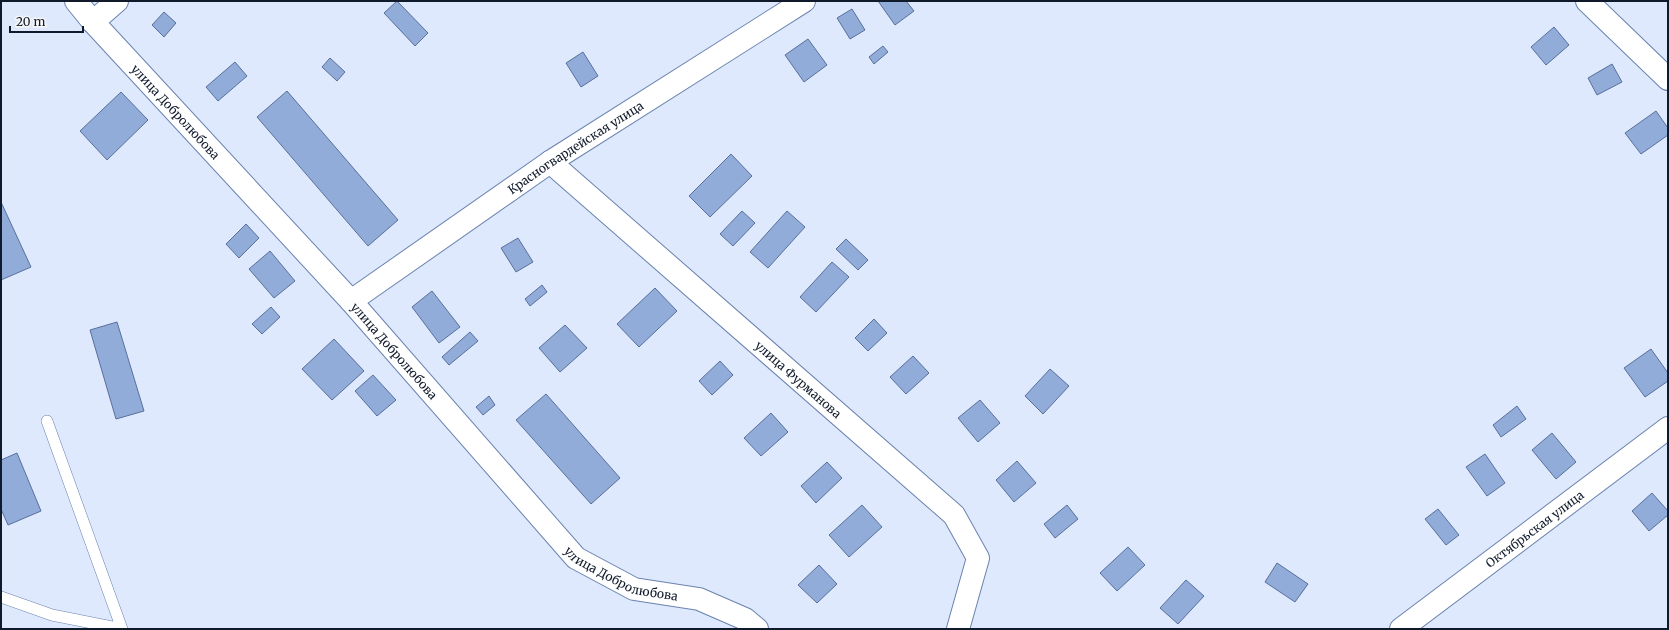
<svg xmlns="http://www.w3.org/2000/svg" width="1669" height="630" font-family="Merriweather,serif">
	<rect width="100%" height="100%" fill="#dee9fd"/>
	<path fill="#92acda" stroke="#58709a" d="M397,1L428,33L415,46L384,13Z
		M878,1H906L914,11L895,25Z
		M852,9L865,30L850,39L837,18Z
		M164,12L176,23L164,37L152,25Z
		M1554,27L1569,45L1546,65L1531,47Z
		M808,39L827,65L804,82L785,55Z
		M883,46L888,52L874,64L869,57Z
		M583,52L598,76L581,87L566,63Z
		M330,58L345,72L337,81L322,67Z
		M235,62L247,76L218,101L206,87Z
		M1612,64L1622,82L1597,95L1588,78Z
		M287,91L398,220L368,246L257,117Z
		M121,92L148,120L107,160L80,131Z
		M1656,111L1668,128V135L1641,154L1625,133Z
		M731,154L752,176L710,217L689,196Z
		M1,202L31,267L1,280Z
		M742,211L755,223L733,246L720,234Z
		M787,211L805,227L768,268L750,252Z
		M246,224L259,238L239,258L226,244Z
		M518,238L533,262L516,272L501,248Z
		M846,239L868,260L858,270L836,249Z
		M270,251L295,281L274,298L249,269Z
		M832,262L849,277L816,312L800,297Z
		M542,285L547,292L530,306L525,299Z
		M655,288L677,311L639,347L617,324Z
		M432,291L460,327L439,343L412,307Z
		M271,307L280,317L262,334L252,324Z
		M874,319L887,333L868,351L855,338Z
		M117,322L144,411L116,419L90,330Z
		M565,325L587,348L560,372L539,348Z
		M470,332L478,341L449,365L442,357Z
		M334,339L364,371L332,400L302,369Z
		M1651,349L1668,373V381L1645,397L1624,368Z
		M913,356L929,373L906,394L890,377Z
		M720,361L733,375L712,395L699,381Z
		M1050,369L1069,386L1043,414L1025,396Z
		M373,375L396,400L377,416L355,391Z
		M546,394L620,478L591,504L516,420Z
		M489,396L495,405L483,415L476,407Z
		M980,400L1000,423L978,442L958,418Z
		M1517,406L1526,419L1501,437L1493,425Z
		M771,413L788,432L761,456L744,438Z
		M1552,433L1576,462L1556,479L1532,450Z
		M17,453L41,511L8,525L1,509V460Z
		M1485,454L1505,483L1487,496L1466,467Z
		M1017,461L1036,483L1014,502L996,480Z
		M827,462L842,478L816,503L801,486Z
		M1652,493L1668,511V515L1649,531L1632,511Z
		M862,505L882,527L849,557L829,535Z
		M1067,505L1078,519L1055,538L1044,524Z
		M1438,509L1459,535L1446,545L1425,519Z
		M1128,547L1145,565L1117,591L1100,573Z
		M1277,563L1308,584L1295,602L1265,582Z
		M819,565L837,584L817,603L798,585Z
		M1186,580L1204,596L1178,624L1160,608Z"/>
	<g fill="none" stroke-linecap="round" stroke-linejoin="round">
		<defs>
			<path id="lane" d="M47,421L122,629
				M1,597L52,615L122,629"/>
			<g id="street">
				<path id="s1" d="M76,1L93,22L351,301L576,558L634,589L699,599L745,619L757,629"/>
				<path d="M1587,1L1668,79"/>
				<path d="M93,22L117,1"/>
				<path id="s2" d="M550,162L954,515L978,558L958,629"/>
				<path id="s3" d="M351,301L550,162L804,1"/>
				<path id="s4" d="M1401,629L1668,428"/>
			</g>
		</defs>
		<use href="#lane" stroke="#6a83af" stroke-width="12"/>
		<use href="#street" stroke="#6a83af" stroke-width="24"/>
		<use href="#lane" stroke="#fff" stroke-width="11"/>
		<use href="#street" stroke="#fff" stroke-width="22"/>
	</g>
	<g text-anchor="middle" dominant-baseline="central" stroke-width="3.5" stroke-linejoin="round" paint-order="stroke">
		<g font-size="12" fill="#111a2b" stroke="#f6f6f6">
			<text stroke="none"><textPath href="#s1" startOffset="149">улица Добролюбова</textPath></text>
			<text stroke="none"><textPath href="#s3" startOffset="272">Красногвардейская улица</textPath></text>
			<text stroke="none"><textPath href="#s1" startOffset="473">улица Добролюбова</textPath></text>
			<text stroke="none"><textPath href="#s2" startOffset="330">улица Фурманова</textPath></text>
			<text stroke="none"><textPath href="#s4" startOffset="167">Октябрьская улица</textPath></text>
			<text stroke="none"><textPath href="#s1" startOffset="797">улица Добролюбова</textPath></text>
		</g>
	</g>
	<rect width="1669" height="630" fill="none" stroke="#111a2b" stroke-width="4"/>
	<path d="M10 26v6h73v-6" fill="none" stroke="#111a2b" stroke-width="2"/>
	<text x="16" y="26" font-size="12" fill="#111a2b" stroke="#f6f6f6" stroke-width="3" paint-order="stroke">20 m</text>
</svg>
